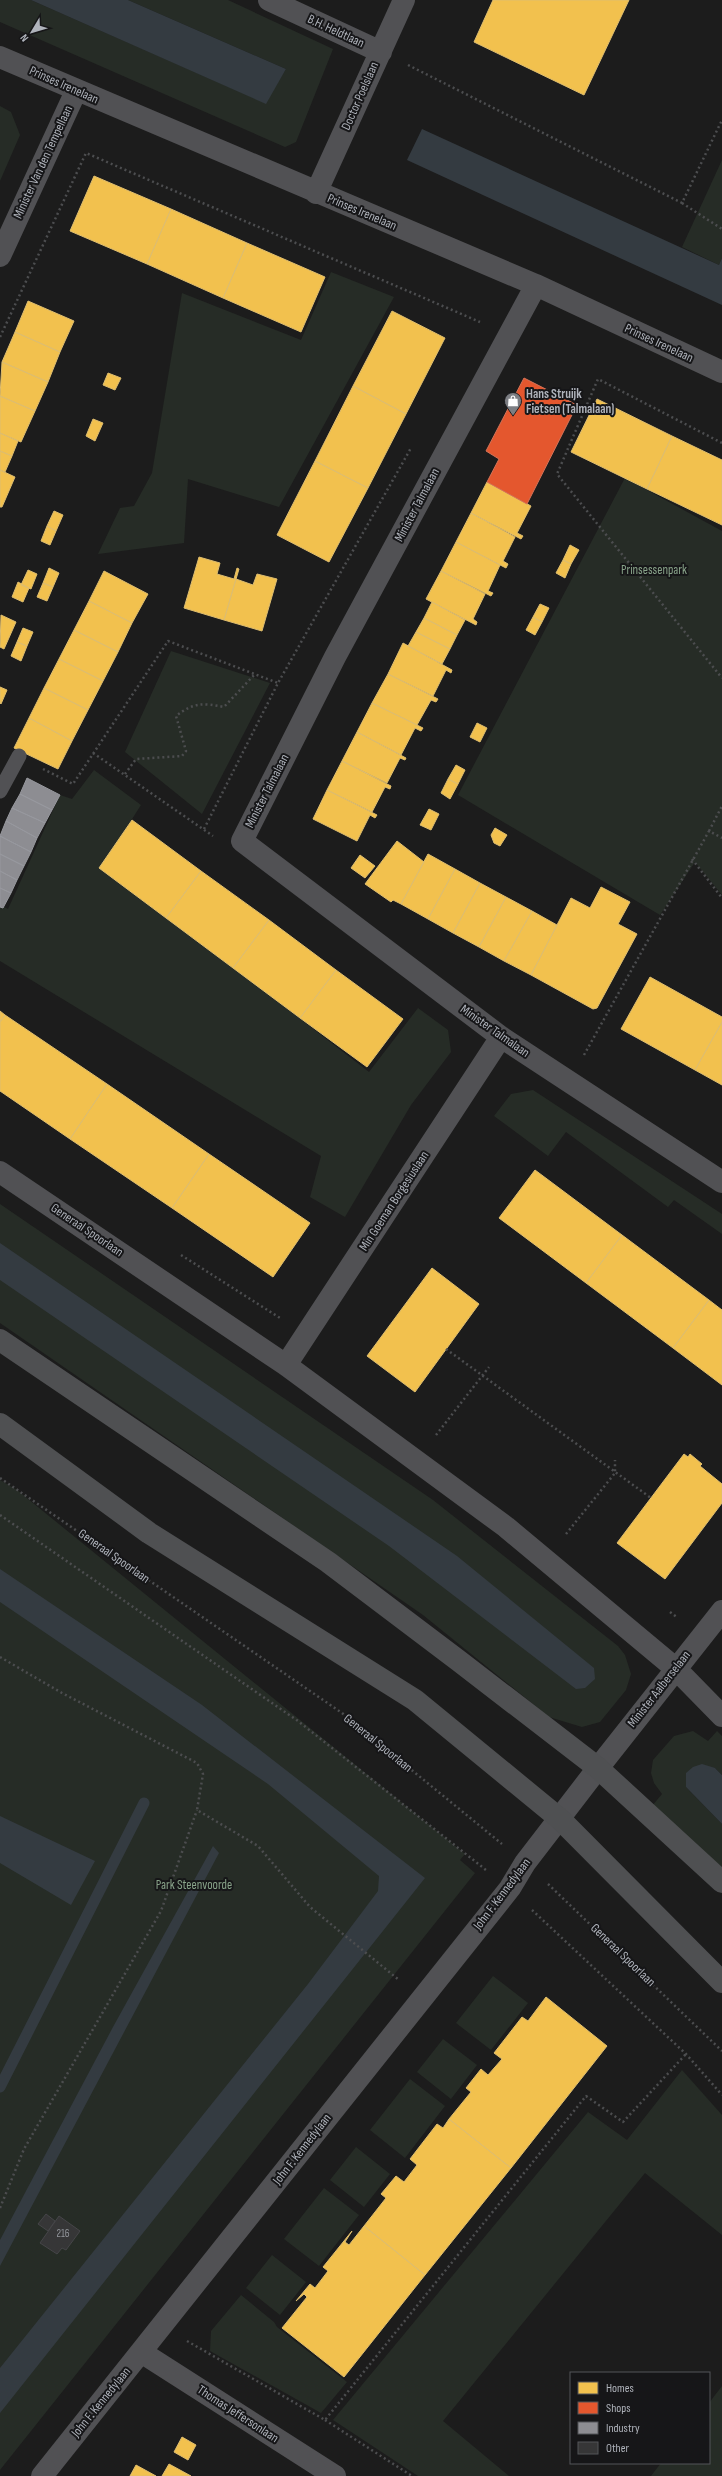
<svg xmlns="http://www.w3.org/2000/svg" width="722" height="2476" font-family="'Sofia Sans Condensed',sans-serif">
	<rect width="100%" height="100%" fill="#1c1c1c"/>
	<path fill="#262c26" d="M0,0H31L265,103L286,69L128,0H228L333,49L296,142L285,147L0,22Z
		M0,106L11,112L20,135L0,181Z
		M722,160V258L719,265L682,247Z
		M331,272L394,297L279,507L188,479L184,543L98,554L120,508L134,506L152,473L182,293L301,340Z
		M625,478L722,531V895L695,862L660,915L458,795Z
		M171,651L270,683L202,814L125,752Z
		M94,770L141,805L100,869L276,1000L369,1072L418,1008L448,1030L451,1052L411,1105L345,1217L310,1197L321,1156L0,961V905L8,909L60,795L72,799Z
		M533,1090L722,1214V1234L674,1200L668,1207L566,1132L548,1156L494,1116L511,1094Z
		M0,1204L433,1500L618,1646L625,1655L631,1674L626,1690L600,1722L582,1727L549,1717L423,1615L0,1323Z
		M0,1480L17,1490L465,1854L460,1860L475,1873L0,2470Z
		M693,1731L708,1741L717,1731L722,1736V1775L715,1768L686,1787L722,1824V1871L652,1806L662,1794L654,1783L651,1773L653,1760L674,1736Z
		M493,1976L528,2003L491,2050L456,2023Z
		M443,2039L477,2065L451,2099L417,2072Z
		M682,2070L722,2115V2235L645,2173L443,2421L509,2476H418L333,2420L588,2112L627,2140Z
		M410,2079L445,2106L405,2158L370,2130Z
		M356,2147L390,2174L364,2207L330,2180Z
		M324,2188L359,2215L319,2266L284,2239Z
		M272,2255L306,2282L280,2315L246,2288Z
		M241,2295L274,2322L277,2327L347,2382L321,2413L210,2351L211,2331Z
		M722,2386V2476H651L661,2463H709V2403Z"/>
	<path fill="#343b41" d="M31,0H128L286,69L266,104Z
		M422,129L719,265L722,258V305L407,160Z
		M0,1243L457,1556L594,1668L595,1679L585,1688L576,1689L389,1546L0,1280Z
		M0,1569L202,1705L425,1878L0,2413V2368L308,1984L378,1891L379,1876L268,1784L0,1602Z
		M702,1764L715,1768L722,1775V1824L686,1787V1773L693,1767Z
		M0,1816L95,1861L71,1905L0,1863Z
		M213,1846L219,1853L0,2266V2240L113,2027Z"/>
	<path fill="#f2c14e" stroke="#debd6f" d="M493,0H629L584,95L474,42Z
		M94,176L171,209L147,264L70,231Z
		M171,209L247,243L223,298L147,264Z
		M247,243L325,277L301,332L223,298Z
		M28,301L74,321L60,352L15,332Z
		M392,311L445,338L406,414L353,386Z
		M15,332L60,352L48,382L2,362Z
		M2,362L48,382L35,411L0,396Z
		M108,373L121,378L115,390L103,385Z
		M353,386L406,414L368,488L315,461Z
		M0,396L35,411L21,442L0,433Z
		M597,399L672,436L647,489L571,452Z
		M93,419L103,423L95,441L86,436Z
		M0,433L18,441L12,456L0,451Z
		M672,436L722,460V525L647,489Z
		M0,451L12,456L5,472L0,470Z
		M315,461L368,488L329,562L277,535Z
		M0,470L15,477L2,507H0Z
		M487,482L531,506L517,533L523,536L521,539L471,513Z
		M54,511L63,515L56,531L47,526Z
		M471,513L515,537L503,561L508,564L506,568L456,542Z
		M47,526L56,531L50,545L41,541Z
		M456,542L500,565L488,591L493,593L491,596L441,571Z
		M570,545L579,550L571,564L563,560Z
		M199,557L220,563L217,574L234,579L237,568L239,569L224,620L184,608Z
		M563,560L571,564L565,578L556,573Z
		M49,568L59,573L53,587L43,583Z
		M28,570L37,574L31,589L21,585Z
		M104,571L148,594L132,623L89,601Z
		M441,571L485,594L473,619L477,622L476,625L426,599Z
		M257,574L277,579L262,631L224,620L236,579L253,585Z
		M18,582L29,588L23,602L12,597Z
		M43,583L53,587L47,601L37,597Z
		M89,601L132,623L118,652L74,630Z
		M432,602L465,620L457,635L424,618Z
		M540,604L549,608L542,622L533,617Z
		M1,615L16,622L4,649L0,647Z
		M533,617L542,622L535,635L526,630Z
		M424,618L457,635L450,649L416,632Z
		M23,628L33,632L27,646L17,642Z
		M74,630L118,652L103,681L59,659Z
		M416,632L450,649L442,664L408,646Z
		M17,642L27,646L21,661L11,656Z
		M403,643L452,670L451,673L446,670L433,696L388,674Z
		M59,659L103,681L88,710L44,688Z
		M388,674L438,699L436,702L431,700L417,725L372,703Z
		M0,687L7,690L1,704L0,703Z
		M44,688L88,710L72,741L29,718Z
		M372,703L423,728L421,731L415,728L401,755L357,732Z
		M29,718L72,741L58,769L14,748Z
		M477,723L487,728L480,742L470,737Z
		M357,732L406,758L405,760L400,758L387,783L342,761Z
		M342,761L391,786L390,789L385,787L372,812L327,790Z
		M456,765L465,770L458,784L448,779Z
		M448,779L458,784L450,799L441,793Z
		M327,790L377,815L375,818L370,815L357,841L313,819Z
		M429,809L439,814L431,830L420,825Z
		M132,820L201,871L166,918L99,868Z
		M495,828L507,835L500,846L494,843L491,835Z
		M397,841L424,862L401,904L393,900L391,902L365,884Z
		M428,854L455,869L428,919L401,904Z
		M360,855L375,866L365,878L351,868Z
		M455,869L480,883L453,933L428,919Z
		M201,871L269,920L233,968L166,918Z
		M480,883L506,897L479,947L453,933Z
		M601,887L630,902L618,924L637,934L597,1008L593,1009L531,975L571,898L590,908Z
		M506,897L532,911L504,961L479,947Z
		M532,911L557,925L531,975L504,961Z
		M269,920L336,970L300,1018L233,968Z
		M336,970L403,1019L367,1067L300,1018Z
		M650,977L722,1017V1022L695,1070L621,1029Z
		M0,1011L5,1015L0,1022Z
		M5,1015L107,1084L70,1139L0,1091V1022Z
		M722,1022V1085L695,1070Z
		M107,1084L209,1154L172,1208L70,1139Z
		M209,1154L310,1223L273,1277L172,1208Z
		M535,1170L622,1235L586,1283L499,1218Z
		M622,1235L709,1300L673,1348L586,1283Z
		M432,1268L479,1304L415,1392L367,1356Z
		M709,1300L722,1310V1385L673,1348Z
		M684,1454L688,1457L690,1454L702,1464L700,1466L722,1484V1503L665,1579L617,1543Z
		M546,1997L607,2046L511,2168L449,2119L471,2092L466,2088L481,2069L488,2075L502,2059L494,2053L522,2017L528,2021Z
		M449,2119L511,2168L425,2275L364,2226L386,2198L381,2194L396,2176L404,2182L417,2165L410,2159L437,2124L443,2128Z
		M364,2226L425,2275L344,2377L282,2328L307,2297L304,2294L296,2301L310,2284L315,2288L328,2271L323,2267L352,2231L345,2242L349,2245Z
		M182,2437L196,2445L188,2460L174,2452Z
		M169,2464L191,2476H162Z
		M136,2465L156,2476H130Z"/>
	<path fill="#e4572e" stroke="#d47358" d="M524,378L577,405L527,504L487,482L499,459L486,451Z"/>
	<path fill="#8d8d92" stroke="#97989e" d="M27,778L60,795L52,810L20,794Z
		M20,794L52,810L45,823L12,808Z
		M12,808L45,823L37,838L6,821Z
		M6,821L37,838L31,852L0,836Z
		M0,836L31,852L24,866L0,854Z
		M0,854L24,866L17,880L0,871Z
		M0,871L17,880L11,893L0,888Z
		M0,888L11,893L3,908L0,907Z"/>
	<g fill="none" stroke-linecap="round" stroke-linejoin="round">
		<path stroke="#343b41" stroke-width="11" d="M0,2087L144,1803"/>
	</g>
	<path fill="#363637" stroke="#454548" d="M46,2214L55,2221L48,2231L38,2224Z
		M59,2216L80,2231L66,2250L62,2248L57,2254L40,2243Z"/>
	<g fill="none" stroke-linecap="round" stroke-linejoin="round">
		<path stroke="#4c4d4f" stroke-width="2.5" stroke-dasharray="2 3" stroke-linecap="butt" d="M408,65L682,203L722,120
			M682,203L722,229
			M0,337L86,153L480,322
			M722,443L598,379L557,474L722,678
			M93,753L213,836
			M43,769L73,784L168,641L278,683
			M125,774L136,759L182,756L186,751L176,716C194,702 203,703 224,707L255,674
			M204,829L278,683L411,448
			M709,831L722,806
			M692,859L722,898
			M584,1055L709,831L722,838
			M181,1255L280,1318
			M446,1349L651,1498
			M436,1435L489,1367
			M0,1478L342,1713L502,1844
			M0,1515L298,1721L486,1870
			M566,1534L615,1473V1460
			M670,1612L678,1618
			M0,1657L62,1693L197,1763L203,1774L197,1810L258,1846L310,1907L399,1980
			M548,1884L722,2051
			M532,1910L686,2054L722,2095
			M0,2208L24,2149L161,1911L197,1810
			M187,2341L325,2420L586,2096L623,2122L686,2054
			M325,2420L412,2476"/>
		<path stroke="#515154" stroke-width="15" d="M0,791L19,756"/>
		<path stroke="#515154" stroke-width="22" d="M269,0L381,52
			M0,57L536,285L722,372
			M316,193L404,0
			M0,256L76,91
			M536,285L335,657L242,841L501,1037L722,1182
			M0,1172L286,1365L506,1527L675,1668L722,1716
			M286,1365L501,1037
			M141,2352L335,2476
			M42,2476L510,1888L525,1863L598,1768L722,1611"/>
		<path stroke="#4f5052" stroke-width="22" d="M0,1340L328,1562L459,1661L598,1768L722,1882
			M0,1424L149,1533L415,1700L560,1819L722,1982"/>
	</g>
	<defs>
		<symbol id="shop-pin" viewBox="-11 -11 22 30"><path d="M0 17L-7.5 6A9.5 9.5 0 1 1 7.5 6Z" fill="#7c7e83" stroke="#161618"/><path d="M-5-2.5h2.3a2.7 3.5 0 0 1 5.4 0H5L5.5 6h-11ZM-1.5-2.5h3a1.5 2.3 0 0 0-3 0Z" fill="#fff"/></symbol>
	</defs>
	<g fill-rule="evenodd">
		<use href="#shop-pin" x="503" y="391" width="20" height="27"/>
	</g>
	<g text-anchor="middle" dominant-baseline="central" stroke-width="4" stroke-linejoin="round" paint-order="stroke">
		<g font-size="11" fill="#91949a">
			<text x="63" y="2233">216</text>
		</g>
		<g font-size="13" fill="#afb3bb" stroke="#161618">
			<text transform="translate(336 31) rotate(25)">B.H. Heldtlaan</text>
			<text transform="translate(64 85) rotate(24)">Prinses Irenelaan</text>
			<text transform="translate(360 96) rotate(-66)">Doctor Poelslaan</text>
			<text transform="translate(43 162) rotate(-65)">Minister Van den Tempellaan</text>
			<text transform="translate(362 212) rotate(23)">Prinses Irenelaan</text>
			<text transform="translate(659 343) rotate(25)">Prinses Irenelaan</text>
			<text transform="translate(417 505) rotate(-62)">Minister Talmalaan</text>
			<text transform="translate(267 791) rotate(-63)">Minister Talmalaan</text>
			<text transform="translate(495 1031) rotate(35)">Minister Talmalaan</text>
			<text transform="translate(394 1201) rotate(-57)">Min Goeman Borgesiuslaan</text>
			<text transform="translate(87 1230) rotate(34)">Generaal Spoorlaan</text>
			<text transform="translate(114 1556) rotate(35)">Generaal Spoorlaan</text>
			<text transform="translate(659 1689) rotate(-52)">Minister Aalberselaan</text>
			<text transform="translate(378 1743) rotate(39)">Generaal Spoorlaan</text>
			<text transform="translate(502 1894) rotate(-53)">John F. Kennedylaan</text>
			<text transform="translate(623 1955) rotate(44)">Generaal Spoorlaan</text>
			<text transform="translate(302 2149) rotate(-52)">John F. Kennedylaan</text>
			<text transform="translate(101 2402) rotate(-51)">John F. Kennedylaan</text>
			<text transform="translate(238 2414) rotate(33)">Thomas Jeffersonlaan</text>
		</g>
		<g font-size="13" font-weight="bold" fill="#afb3bb" stroke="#161618" text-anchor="start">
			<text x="526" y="394">Hans Struijk<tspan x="526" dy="15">Fietsen (Talmalaan)</tspan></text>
		</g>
		<g font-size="13" fill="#88a389" stroke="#161618">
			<text x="654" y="570">Prinsessenpark</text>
			<text x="194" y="1885">Park Steenvoorde</text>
		</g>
	</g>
	<rect x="570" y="2372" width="140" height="92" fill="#161618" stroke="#535559"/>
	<rect x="578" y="2382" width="20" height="12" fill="#f2c14e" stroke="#535559"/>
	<text x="606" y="2392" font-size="12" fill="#afb3bb">Homes</text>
	<rect x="578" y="2402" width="20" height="12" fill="#e4572e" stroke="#535559"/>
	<text x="606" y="2412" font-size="12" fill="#afb3bb">Shops</text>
	<rect x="578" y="2422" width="20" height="12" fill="#8d8d92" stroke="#535559"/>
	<text x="606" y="2432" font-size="12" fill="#afb3bb">Industry</text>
	<rect x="578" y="2442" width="20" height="12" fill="#363637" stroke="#535559"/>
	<text x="606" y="2452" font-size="12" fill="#afb3bb">Other</text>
	<g transform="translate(32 32) rotate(232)" stroke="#161618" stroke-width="3" paint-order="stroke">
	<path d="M0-3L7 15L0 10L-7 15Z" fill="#afb3bb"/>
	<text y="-6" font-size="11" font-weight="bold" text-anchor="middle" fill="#afb3bb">N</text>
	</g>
</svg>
